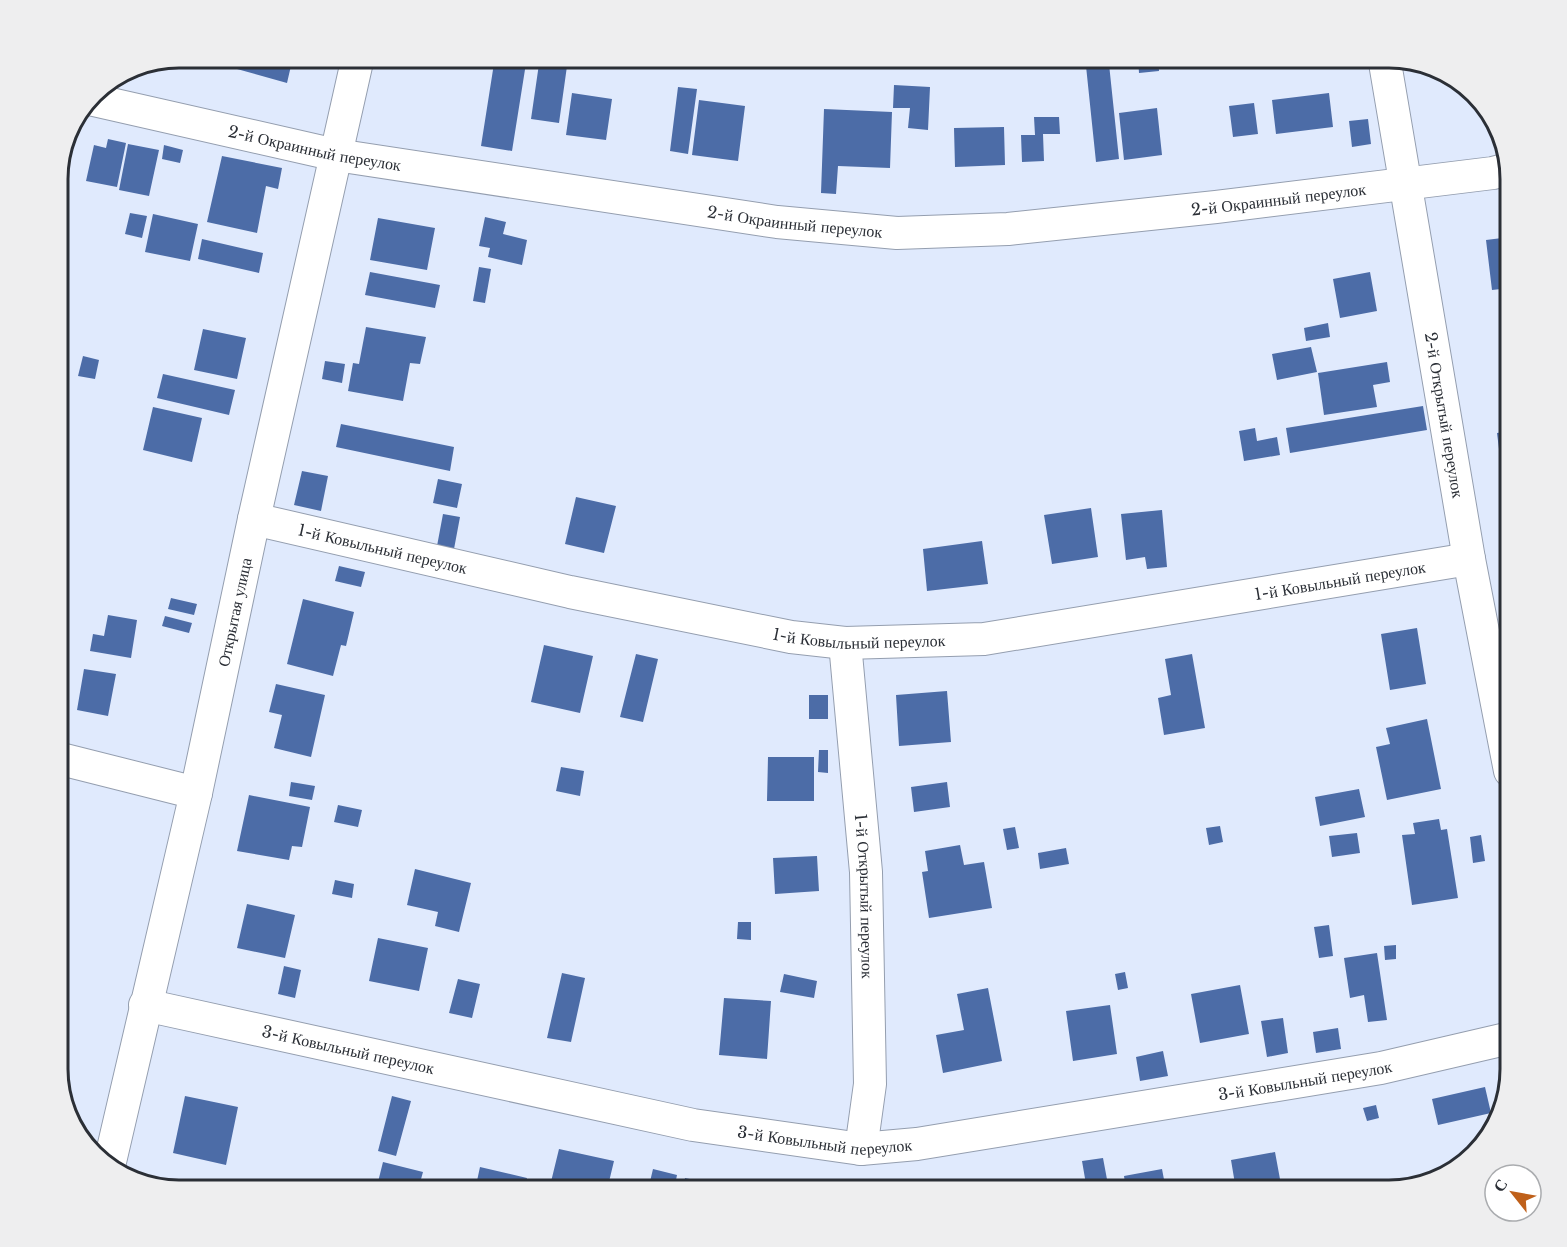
<svg xmlns="http://www.w3.org/2000/svg" width="1567" height="1247" font-family="'Libre Baskerville',serif">
	<rect width="100%" height="100%" fill="#e0eafd"/>
	<path fill="#4c6ca7" d="M240,57H293L287,83L237,69Z
		M495,57H527L512,151L481,146Z
		M540,57L568,59L559,123L531,119Z
		M1158,57L1159,71L1139,73L1138,58Z
		M1109,64L1119,159L1096,162L1086,66Z
		M894,85L930,87L928,130L908,128L910,108H893Z
		M678,87L697,89L688,154L670,151Z
		M572,93L612,99L606,140L566,135Z
		M1329,93L1333,127L1276,134L1272,100Z
		M699,100L745,106L738,161L692,155Z
		M1254,103L1258,134L1233,137L1229,106Z
		M1157,108L1162,155L1124,160L1119,113Z
		M824,109L892,112L890,168L838,166L836,194L821,193Z
		M1034,117H1059L1060,134H1043L1044,161L1022,162L1021,135H1035Z
		M1368,119L1371,144L1352,147L1349,121Z
		M1004,127L1005,165L955,167L954,128Z
		M108,139L126,143L117,187L86,181L94,145L106,148Z
		M128,144L159,150L149,196L119,190Z
		M164,145L183,150L180,163L162,159Z
		M222,156L282,168L278,189L266,186L257,233L207,222Z
		M130,213L147,216L142,238L125,234Z
		M153,214L198,224L190,261L145,252Z
		M485,217L506,222L503,234L527,240L522,265L488,257L490,248L479,246Z
		M378,218L435,228L427,270L370,260Z
		M1510,237V288L1492,290L1486,240Z
		M202,239L263,253L259,273L198,259Z
		M479,267L491,269L485,303L473,301Z
		M370,272L440,285L435,308L365,295Z
		M1370,272L1377,311L1340,318L1333,279Z
		M1328,323L1330,337L1306,341L1304,328Z
		M366,327L426,337L420,364L410,363L403,401L348,391L353,363L359,364Z
		M203,329L246,338L237,379L194,370Z
		M1311,347L1317,372L1277,380L1272,354Z
		M83,356L99,360L95,379L78,376Z
		M325,361L345,364L342,383L322,379Z
		M1387,362L1390,382L1373,385L1377,407L1324,415L1318,373Z
		M163,374L235,390L229,415L157,398Z
		M1423,406L1427,430L1290,453L1286,428Z
		M153,407L202,418L192,462L143,450Z
		M341,424L454,447L450,471L336,447Z
		M1255,428L1257,441L1277,437L1280,455L1244,461L1239,431Z
		M1510,431V488L1504,489L1497,433Z
		M302,471L328,476L321,511L294,505Z
		M438,479L462,484L457,508L433,503Z
		M576,497L616,506L604,553L565,544Z
		M1091,508L1098,557L1052,564L1044,515Z
		M1162,510L1167,567L1147,569L1145,557L1126,560L1121,514Z
		M443,514L460,517L454,549L437,546Z
		M982,541L988,584L927,591L923,549Z
		M339,566L365,572L361,587L335,581Z
		M171,598L197,604L194,615L168,609Z
		M303,599L354,612L346,646L341,645L333,676L287,664Z
		M108,615L137,620L131,658L90,651L93,634L104,636Z
		M165,616L192,623L189,633L162,626Z
		M1417,628L1426,684L1390,690L1381,634Z
		M544,645L593,656L580,713L531,702Z
		M636,654L658,659L643,722L620,717Z
		M1192,654L1205,728L1164,735L1158,698L1171,695L1165,659Z
		M84,669L116,674L108,716L77,710Z
		M276,684L325,695L311,757L274,748L282,715L269,712Z
		M947,691L951,742L899,746L896,695Z
		M809,695H828V719H809Z
		M1427,719L1441,789L1387,800L1376,747L1390,744L1386,728Z
		M819,750H828V773L818,772Z
		M768,757H814V801H767Z
		M561,767L584,771L580,796L556,791Z
		M291,782L315,786L312,800L289,796Z
		M947,782L950,807L914,812L911,787Z
		M1359,789L1365,817L1320,826L1315,797Z
		M249,795L310,807L302,847L292,846L289,860L237,851Z
		M338,805L362,810L358,827L334,822Z
		M1439,819L1441,830L1447,829L1458,898L1412,905L1402,835L1415,834L1413,823Z
		M1220,826L1223,842L1209,845L1206,828Z
		M1015,827L1019,848L1007,850L1003,829Z
		M1357,833L1360,853L1332,857L1329,836Z
		M1481,835L1485,861L1473,863L1470,837Z
		M960,845L964,865L984,862L992,908L929,918L922,872L928,871L925,851Z
		M1066,848L1069,864L1040,869L1038,853Z
		M817,856L819,891L775,894L773,858Z
		M415,869L471,883L459,932L435,926L438,912L407,905Z
		M335,880L354,884L352,898L332,894Z
		M247,904L295,915L285,958L237,948Z
		M738,922H751V940L737,939Z
		M1329,925L1333,956L1319,958L1314,927Z
		M378,938L428,948L419,991L369,981Z
		M1396,945V959L1385,960L1384,946Z
		M1377,953L1387,1020L1368,1022L1364,995L1350,998L1344,958Z
		M284,966L301,970L295,998L278,994Z
		M1125,972L1128,988L1118,990L1115,974Z
		M562,973L585,978L571,1042L547,1038Z
		M784,974L817,981L814,998L780,992Z
		M458,979L480,984L472,1018L449,1013Z
		M1240,985L1249,1034L1200,1043L1191,994Z
		M988,988L1002,1061L943,1073L936,1035L964,1030L957,994Z
		M724,998L771,1001L767,1059L719,1055Z
		M1110,1005L1117,1054L1073,1061L1066,1011Z
		M1283,1018L1288,1053L1267,1057L1261,1021Z
		M1338,1028L1341,1049L1316,1053L1313,1032Z
		M1163,1051L1168,1076L1140,1081L1136,1057Z
		M1485,1087L1491,1113L1438,1125L1432,1099Z
		M185,1096L238,1107L226,1165L173,1153Z
		M392,1096L411,1101L396,1156L378,1151Z
		M1376,1105L1379,1118L1367,1121L1363,1108Z
		M559,1149L614,1161L607,1190H549Z
		M1275,1152L1282,1190H1236L1231,1160Z
		M1103,1158L1109,1190H1087L1082,1161Z
		M383,1162L423,1172L418,1190H376Z
		M480,1167L527,1178L524,1190H475Z
		M653,1169L677,1175L674,1190H648Z
		M1162,1169L1166,1190H1126L1124,1176Z
		M685,1178L723,1186V1190H683Z"/>
	<g fill="none" stroke-linecap="round" stroke-linejoin="round">
		<defs>
			<g id="minor">
				<path id="s1" d="M1384,57L1469,559L1510,771"/>
				<path id="s2" d="M89,99L336,155L777,222L897,233L1008,229L1216,207L1493,173L1508,169"/>
				<path id="s3" d="M254,519L570,592L791,637L845,643L984,639L1469,559"/>
				<path id="s4" d="M845,643L866,872L870,1084L861,1149"/>
				<path d="M57,758L196,793"/>
				<path id="s5" d="M145,1005L693,1125L861,1149L917,1144L1381,1068L1510,1038"/>
				<path id="s6" d="M109,1166L196,793L254,519L358,57"/>
			</g>
		</defs>
		<use href="#minor" stroke="#949eaf" stroke-width="34"/>
		<use href="#minor" stroke="#fff" stroke-width="32"/>
	</g>
	<g text-anchor="middle" dominant-baseline="central" stroke-width="6" stroke-linejoin="round" paint-order="stroke">
		<g font-size="16" fill="#2b2f36" stroke="#fff">
			<text stroke="none"><textPath href="#s2" startOffset="231">2-й Окраинный переулок</textPath></text>
			<text stroke="none"><textPath href="#s2" startOffset="1203">2-й Окраинный переулок</textPath></text>
			<text stroke="none"><textPath href="#s2" startOffset="717">2-й Окраинный переулок</textPath></text>
			<text stroke="none"><textPath href="#s1" startOffset="363">2-й Открытый переулок</textPath></text>
			<text stroke="none"><textPath href="#s3" startOffset="132">1-й Ковыльный переулок</textPath></text>
			<text stroke="none"><textPath href="#s3" startOffset="1104">1-й Ковыльный переулок</textPath></text>
			<text stroke="none"><textPath href="#s6" startOffset="568">Открытая улица</textPath></text>
			<text stroke="none"><textPath href="#s3" startOffset="618">1-й Ковыльный переулок</textPath></text>
			<text stroke="none"><textPath href="#s4" startOffset="254">1-й Открытый переулок</textPath></text>
			<text stroke="none"><textPath href="#s5" startOffset="208">3-й Ковыльный переулок</textPath></text>
			<text stroke="none"><textPath href="#s5" startOffset="1180">3-й Ковыльный переулок</textPath></text>
			<text stroke="none"><textPath href="#s5" startOffset="694">3-й Ковыльный переулок</textPath></text>
		</g>
	</g>
	<path d="M0 0H1567V1247H0ZM179 68H1389A111 111 0 0 1 1500 179V1069A111 111 0 0 1 1389 1180H179A111 111 0 0 1 68 1069V179A111 111 0 0 1 179 68Z" fill="#eeeeef" fill-rule="evenodd"/>
	<path fill="none" stroke="#2b2f36" stroke-width="3" d="M179 68H1389A111 111 0 0 1 1500 179V1069A111 111 0 0 1 1389 1180H179A111 111 0 0 1 68 1069V179A111 111 0 0 1 179 68Z"/>
	<g transform="translate(1513 1193) rotate(301)"><circle r="28" fill="#ffffff" stroke="#aaacaf" stroke-width="1.5"/>
	<path d="M0-4.5L10 22L0 15L-10 22Z" fill="#bf601a"/>
	<text y="-9" font-size="16" font-weight="bold" text-anchor="middle" fill="#2b2f36">С</text>
	</g>
</svg>
